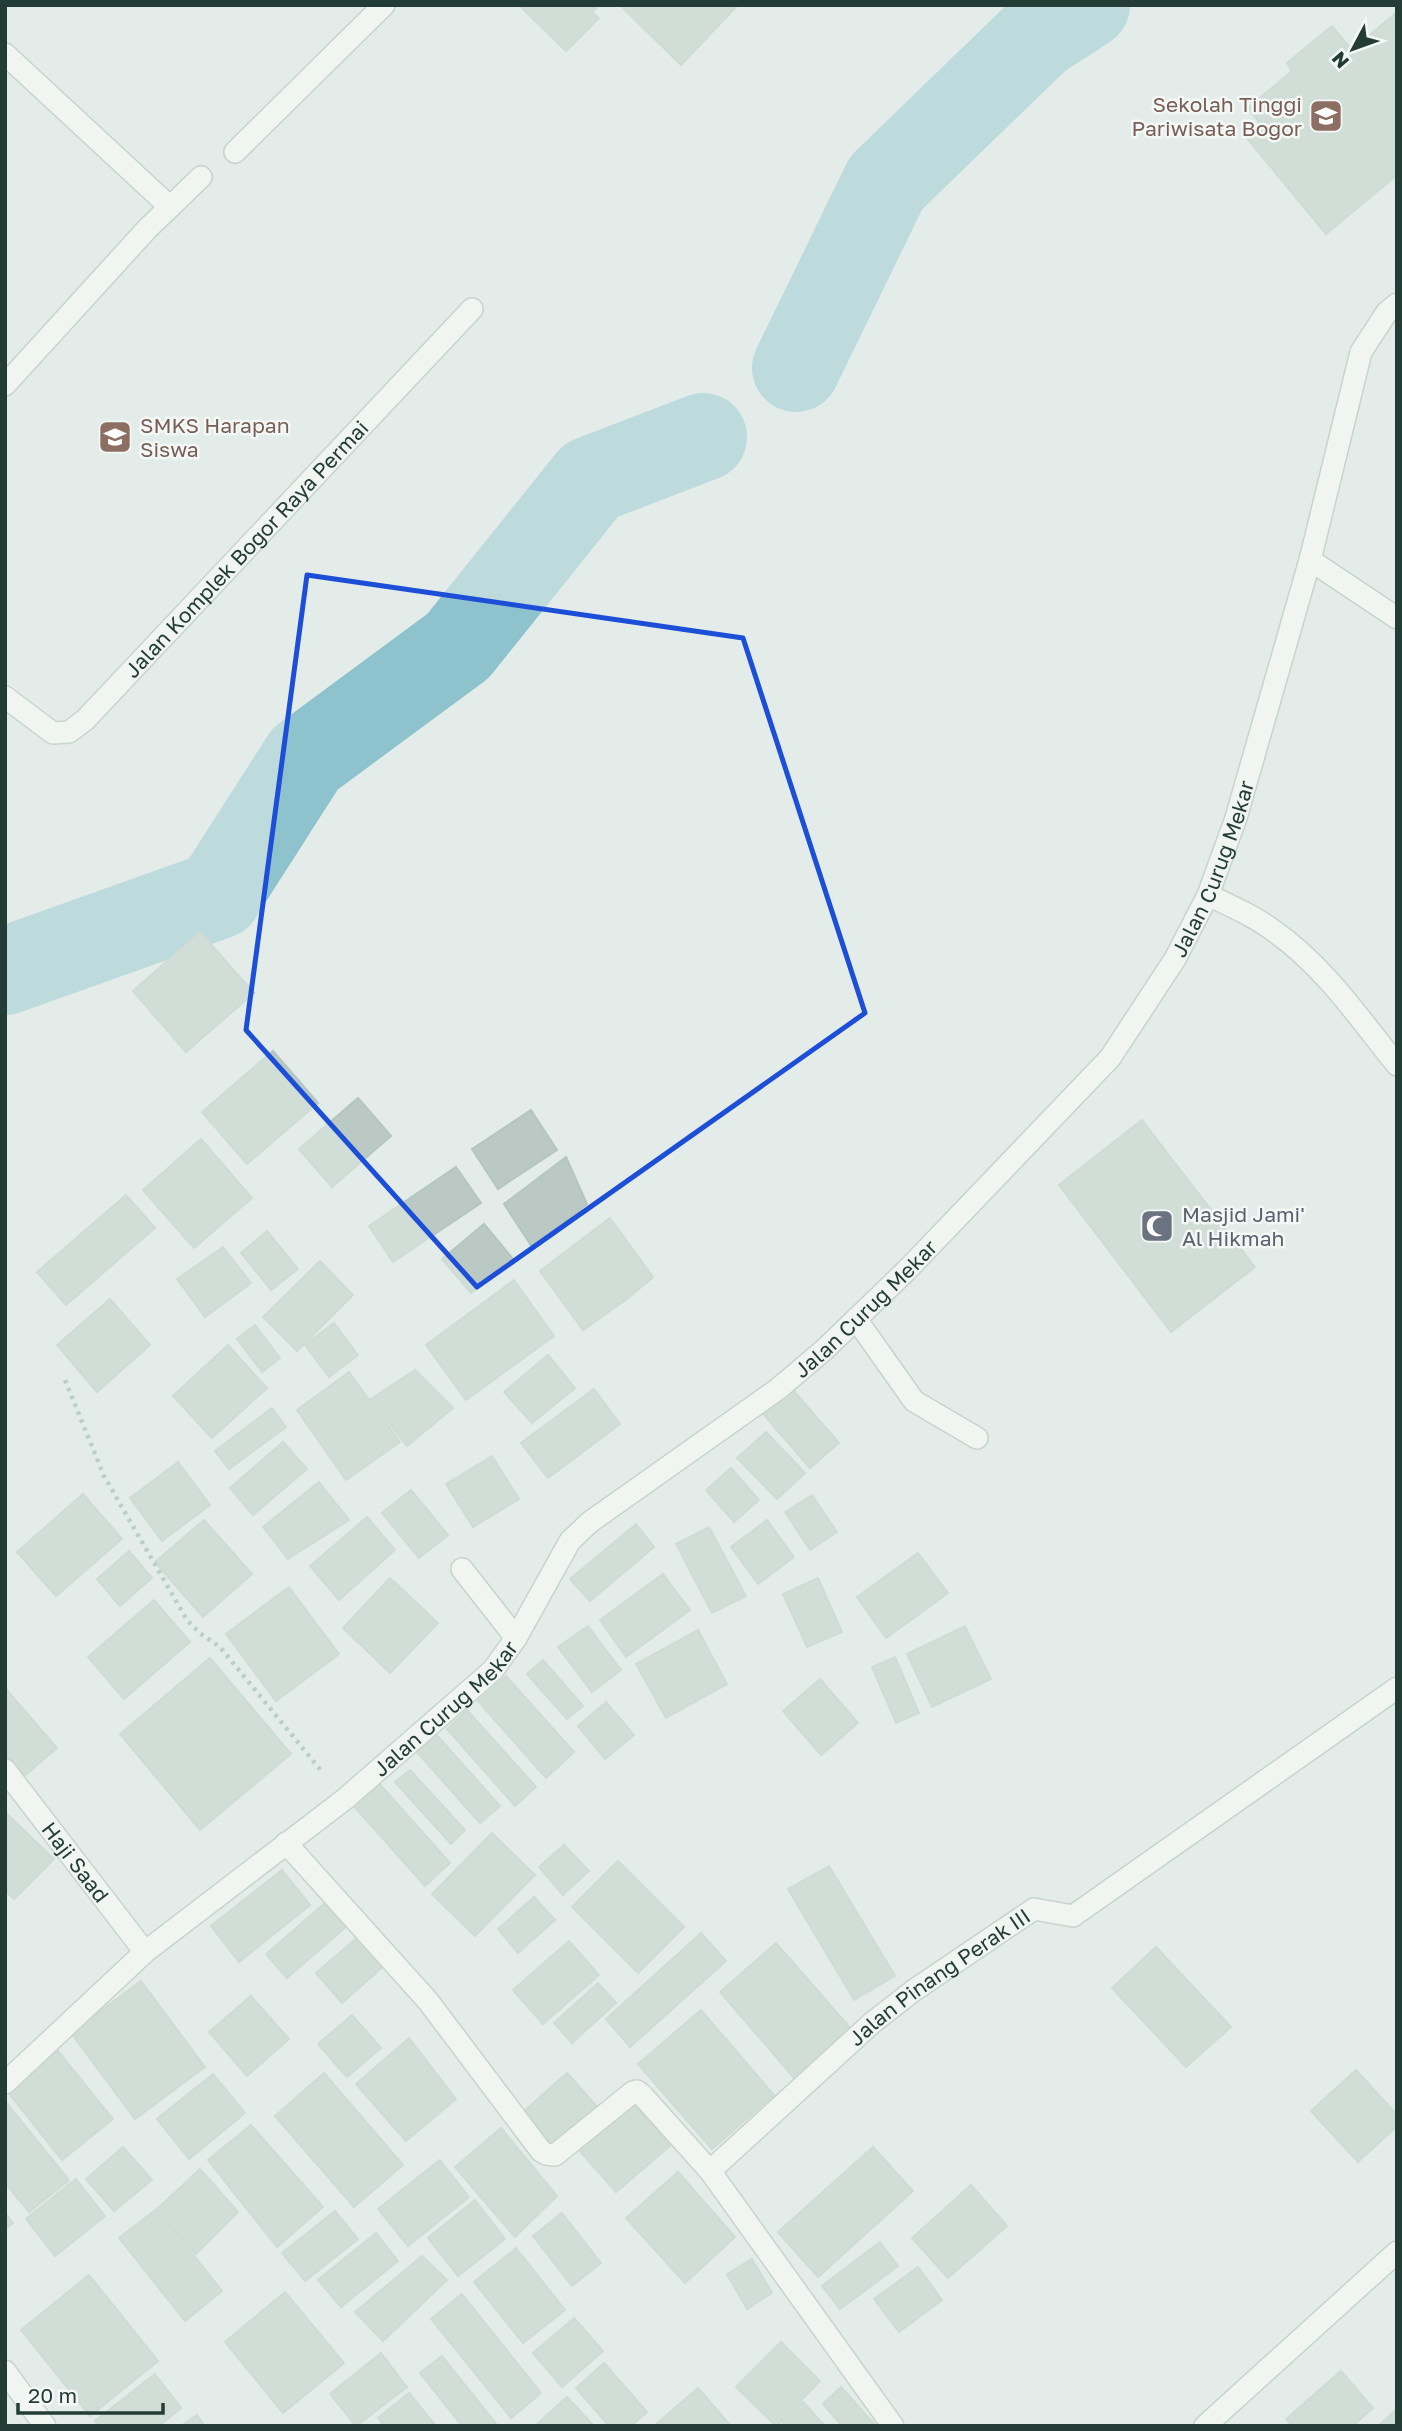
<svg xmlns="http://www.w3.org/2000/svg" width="1402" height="2431" font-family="'Golos Text',sans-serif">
	<rect width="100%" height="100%" fill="#e3ece8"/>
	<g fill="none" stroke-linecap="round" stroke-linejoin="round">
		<path stroke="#8ec3ce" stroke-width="88" d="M796,368L886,183L1038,36L1086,5
			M5,971L218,895L305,759L458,646L591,480L703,437"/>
	</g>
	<path fill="#bbc9c4" stroke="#b5c5bf" stroke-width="2" d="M519,5H599L592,12L599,18L566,51Z
		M620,5H738L681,65Z
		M1397,12V175L1326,234L1246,137L1261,125L1248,108L1292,71L1287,63L1332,26L1352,50Z
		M200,932L254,993L186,1052L133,991Z
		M273,1051L318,1103L247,1164L202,1112Z
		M358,1098L391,1136L332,1187L299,1149Z
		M531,1110L557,1150L498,1189L472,1149Z
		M1142,1120L1255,1267L1171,1332L1059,1185Z
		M201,1139L252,1198L194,1248L143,1190Z
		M566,1157L587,1204L532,1247L504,1204Z
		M456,1167L481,1203L393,1262L369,1226Z
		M126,1195L155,1228L66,1305L37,1272Z
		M610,1218L653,1277L627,1299L583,1330L540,1271Z
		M484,1224L513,1259L471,1293L442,1259Z
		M267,1231L298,1269L271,1290L241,1253Z
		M223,1247L251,1283L205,1317L177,1279Z
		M320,1261L353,1295L297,1351L263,1317Z
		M514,1280L554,1336L466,1400L426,1345Z
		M110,1299L150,1345L97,1392L57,1345Z
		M334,1323L358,1355L329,1377L305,1345Z
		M255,1325L280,1358L262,1372L237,1339Z
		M228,1345L267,1388L212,1438L173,1396Z
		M548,1355L575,1388L532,1423L504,1392Z
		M415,1370L453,1408L407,1446L371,1399Z
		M349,1372L400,1442L346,1480L297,1410Z
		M594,1389L620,1424L548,1478L521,1443Z
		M792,1389L839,1443L810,1468L763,1414Z
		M272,1408L286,1427L229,1469L215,1451Z
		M766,1432L805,1473L777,1499L737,1458Z
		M283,1442L307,1469L253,1515L230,1488Z
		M492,1456L519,1499L473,1527L446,1484Z
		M178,1462L210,1505L162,1541L130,1498Z
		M731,1468L759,1500L734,1522L706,1490Z
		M319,1482L349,1520L288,1559L263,1527Z
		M411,1490L448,1535L419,1558L382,1513Z
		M83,1494L122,1539L56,1596L17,1552Z
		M812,1495L837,1532L810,1550L785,1512Z
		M367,1517L395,1550L339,1600L310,1566Z
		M204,1520L252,1574L203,1617L155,1562Z
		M767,1520L794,1557L758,1584L731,1547Z
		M636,1524L654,1547L590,1601L570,1579Z
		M709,1527L746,1596L712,1613L676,1544Z
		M129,1551L152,1578L120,1606L97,1579Z
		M918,1553L948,1593L886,1638L857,1597Z
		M663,1574L690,1610L626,1657L600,1620Z
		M390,1578L438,1623L390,1673L343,1628Z
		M818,1578L842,1632L807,1647L783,1594Z
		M289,1587L339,1654L276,1701L226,1634Z
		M154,1600L190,1642L124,1699L88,1657Z
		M588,1626L621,1670L592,1692L558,1647Z
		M965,1626L991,1679L932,1707L907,1654Z
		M698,1630L727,1684L666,1718L636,1664Z
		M895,1657L919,1713L896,1723L872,1667Z
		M210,1658L291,1754L200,1830L120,1734Z
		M543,1660L583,1706L567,1719L527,1674Z
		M506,1676L574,1752L546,1778L478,1701Z
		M820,1679L858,1723L821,1755L783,1711Z
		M5,1688L57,1748L23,1777L5,1757Z
		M606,1702L634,1735L605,1759L578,1726Z
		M467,1710L536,1787L515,1806L447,1729Z
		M434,1732L500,1806L480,1823L415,1750Z
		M410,1770L465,1830L451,1844L395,1782Z
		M377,1781L450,1863L425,1886L352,1804Z
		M5,1812L54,1859L14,1899L5,1890Z
		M492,1833L535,1875L475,1936L432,1894Z
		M564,1845L589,1871L563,1895L539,1867Z
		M618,1861L684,1927L638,1973L572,1907Z
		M829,1866L895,1976L854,2000L788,1889Z
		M282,1870L310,1905L239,1962L211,1926Z
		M534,1897L555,1920L518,1953L498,1929Z
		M325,1903L346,1927L287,1978L266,1954Z
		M701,1933L726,1961L630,2047L606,2019Z
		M359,1936L385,1965L342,2003L316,1973Z
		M569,1941L599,1975L543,2024L513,1990Z
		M776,1943L853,2031L796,2080L720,1992Z
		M1156,1947L1231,2027L1186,2067L1112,1988Z
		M141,1981L205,2067L135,2119L71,2033Z
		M598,1983L616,2003L572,2043L554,2023Z
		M251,1996L289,2039L247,2076L209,2032Z
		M701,2010L774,2095L712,2149L638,2064Z
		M352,2015L381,2048L347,2077L318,2044Z
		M409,2038L456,2099L406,2141L356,2084Z
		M58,2051L113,2119L62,2160L7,2091Z
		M1356,2070L1397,2115V2126L1358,2162L1311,2111Z
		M324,2073L403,2165L354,2207L275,2116Z
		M567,2073L600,2110L557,2149L523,2112Z
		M213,2074L245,2113L189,2159L157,2119Z
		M5,2101L69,2180L29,2212L5,2183Z
		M633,2103L670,2146L616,2192L579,2150Z
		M251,2125L323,2207L277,2247L208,2160Z
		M501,2128L557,2196L515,2237L455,2167Z
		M123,2147L152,2180L114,2211L86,2179Z
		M873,2147L913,2191L818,2277L778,2232Z
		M440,2160L469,2197L408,2246L378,2209Z
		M200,2169L238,2212L196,2254L157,2209Z
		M678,2172L735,2237L685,2283L626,2218Z
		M76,2179L105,2216L55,2256L26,2219Z
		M971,2185L1007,2226L948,2278L912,2238Z
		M475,2200L505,2239L458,2276L428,2238Z
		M157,2209L222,2291L185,2321L119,2238Z
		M335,2211L358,2239L305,2281L282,2253Z
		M5,2213L13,2223L5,2229Z
		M562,2213L601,2263L572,2286L533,2236Z
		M376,2233L398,2261L341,2307L318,2280Z
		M880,2242L898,2266L840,2309L822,2286Z
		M516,2248L565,2310L523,2343L474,2282Z
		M422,2256L447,2280L383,2341L355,2312Z
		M752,2259L772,2293L747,2309L727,2274Z
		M918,2267L942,2300L899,2332L874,2299Z
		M89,2275L158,2361L90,2416L21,2330Z
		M285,2292L344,2363L283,2413L225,2342Z
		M462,2294L541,2393L511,2418L431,2319Z
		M574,2318L603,2351L562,2387L533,2353Z
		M781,2342L820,2381L776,2426L736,2387Z
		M381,2353L407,2387L356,2426L330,2394Z
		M442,2356L498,2426H462L420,2373Z
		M604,2363L647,2412L631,2426H609L576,2388Z
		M1341,2371L1373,2408L1353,2426H1293L1286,2419Z
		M155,2374L181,2408L159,2426H99L95,2421Z
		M841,2387L876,2426H842L823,2404Z
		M698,2388L731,2426H654Z
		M409,2393L436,2426H384L378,2418Z
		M567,2397L594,2426H535Z
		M803,2402L825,2426H786L782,2422Z
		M1397,2409V2426H1378Z
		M197,2415L205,2426H181Z"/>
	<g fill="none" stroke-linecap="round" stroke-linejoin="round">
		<defs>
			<path id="lane" d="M856,1319L914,1401L977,1438"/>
			<g id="street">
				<path d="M5,54L170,207L148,228L5,385"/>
				<path d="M235,152L384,5"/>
				<path d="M170,207L201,177"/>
				<path d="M1310,560L1397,618"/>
				<path id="s1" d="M5,697L53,733L69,732L85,720L472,309"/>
				<path d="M1208,895C1231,906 1254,916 1274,931C1324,966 1359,1018 1397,1065"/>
				<path d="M462,1569L516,1638"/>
				<path id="s2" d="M5,1770L145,1952"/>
				<path d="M286,1843L428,2001L541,2151L546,2154L555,2155L633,2092L637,2091L642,2095L710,2171L893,2426"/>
				<path id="s3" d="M5,2083L145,1952L345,1799L493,1670L516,1638L570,1541L590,1522L778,1389L824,1350L907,1270L1110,1058L1175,959L1208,895L1236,818L1310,560L1361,352L1387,312L1397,304"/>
				<path id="s4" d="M710,2171L872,2023L913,1991L1034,1909L1073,1916L1397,1688"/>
				<path d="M5,2371L45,2426"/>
				<path d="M1205,2426L1397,2252"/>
			</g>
		</defs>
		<use href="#lane" stroke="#a6b4af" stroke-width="24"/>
		<use href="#street" stroke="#a6b4af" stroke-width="24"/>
		<path stroke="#85aea1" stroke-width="4.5" stroke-dasharray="3.5 5" stroke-linecap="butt" d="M65,1380L104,1476L187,1620L201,1634L220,1647L323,1773"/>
		<use href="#lane" stroke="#fff" stroke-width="21"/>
		<use href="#street" stroke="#fff" stroke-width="21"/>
	</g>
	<path d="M0 0H1402V2431H0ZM307,575L743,638L865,1013L477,1287L246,1030Z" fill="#e3ece8" fill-opacity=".55" fill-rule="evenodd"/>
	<path fill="none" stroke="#1d4ed8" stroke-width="5" stroke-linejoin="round" d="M307,575L743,638L865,1013L477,1287L246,1030Z"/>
	<defs>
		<symbol id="school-square" viewBox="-11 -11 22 22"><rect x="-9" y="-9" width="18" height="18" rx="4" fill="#8d6e63" stroke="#f3f8f6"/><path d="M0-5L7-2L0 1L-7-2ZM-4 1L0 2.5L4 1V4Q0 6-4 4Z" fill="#fff"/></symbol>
		<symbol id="mosque-square" viewBox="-11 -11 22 22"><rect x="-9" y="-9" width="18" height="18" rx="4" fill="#6b7280" stroke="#f3f8f6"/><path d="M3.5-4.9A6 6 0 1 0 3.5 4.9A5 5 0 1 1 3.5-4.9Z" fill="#fff"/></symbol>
	</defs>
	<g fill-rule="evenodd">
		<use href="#school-square" x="1307" y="97" width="38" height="38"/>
		<use href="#school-square" x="96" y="418" width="38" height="38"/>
		<use href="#mosque-square" x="1138" y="1207" width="38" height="38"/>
	</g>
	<g text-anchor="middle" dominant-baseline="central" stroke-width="5" stroke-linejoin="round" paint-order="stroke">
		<g font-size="21" fill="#785e54" stroke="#f3f8f6" text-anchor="end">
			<text x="1302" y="104">Sekolah Tinggi<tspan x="1302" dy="24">Pariwisata Bogor</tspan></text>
			<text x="140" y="425" text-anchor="start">SMKS Harapan<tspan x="140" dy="24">Siswa</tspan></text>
		</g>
		<g font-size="21" fill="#233c36" stroke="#f3f8f6">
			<text stroke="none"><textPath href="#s1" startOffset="331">Jalan Komplek Bogor Raya Permai</textPath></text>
			<text stroke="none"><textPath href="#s3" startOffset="1734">Jalan Curug Mekar</textPath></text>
			<text stroke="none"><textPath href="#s3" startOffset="1167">Jalan Curug Mekar</textPath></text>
			<text stroke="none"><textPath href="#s3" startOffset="579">Jalan Curug Mekar</textPath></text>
			<text stroke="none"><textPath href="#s2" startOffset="116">Haji Saad</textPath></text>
			<text stroke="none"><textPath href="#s4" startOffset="301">Jalan Pinang Perak III</textPath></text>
		</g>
		<g font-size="21" fill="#5b616d" stroke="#f3f8f6" text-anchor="start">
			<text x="1182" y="1214">Masjid Jami'<tspan x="1182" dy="24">Al Hikmah</tspan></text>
		</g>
	</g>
	<rect width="1402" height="2431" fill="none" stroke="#233c36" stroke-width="14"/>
	<g transform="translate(1353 49) rotate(229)" stroke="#f3f8f6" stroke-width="5" paint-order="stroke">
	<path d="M0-5L12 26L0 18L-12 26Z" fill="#233c36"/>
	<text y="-10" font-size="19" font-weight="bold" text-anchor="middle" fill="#233c36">N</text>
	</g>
	<path d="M18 2403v10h145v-10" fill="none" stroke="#233c36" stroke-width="3.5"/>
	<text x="28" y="2403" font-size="21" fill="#233c36" stroke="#f3f8f6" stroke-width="5" paint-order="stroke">20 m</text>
</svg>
